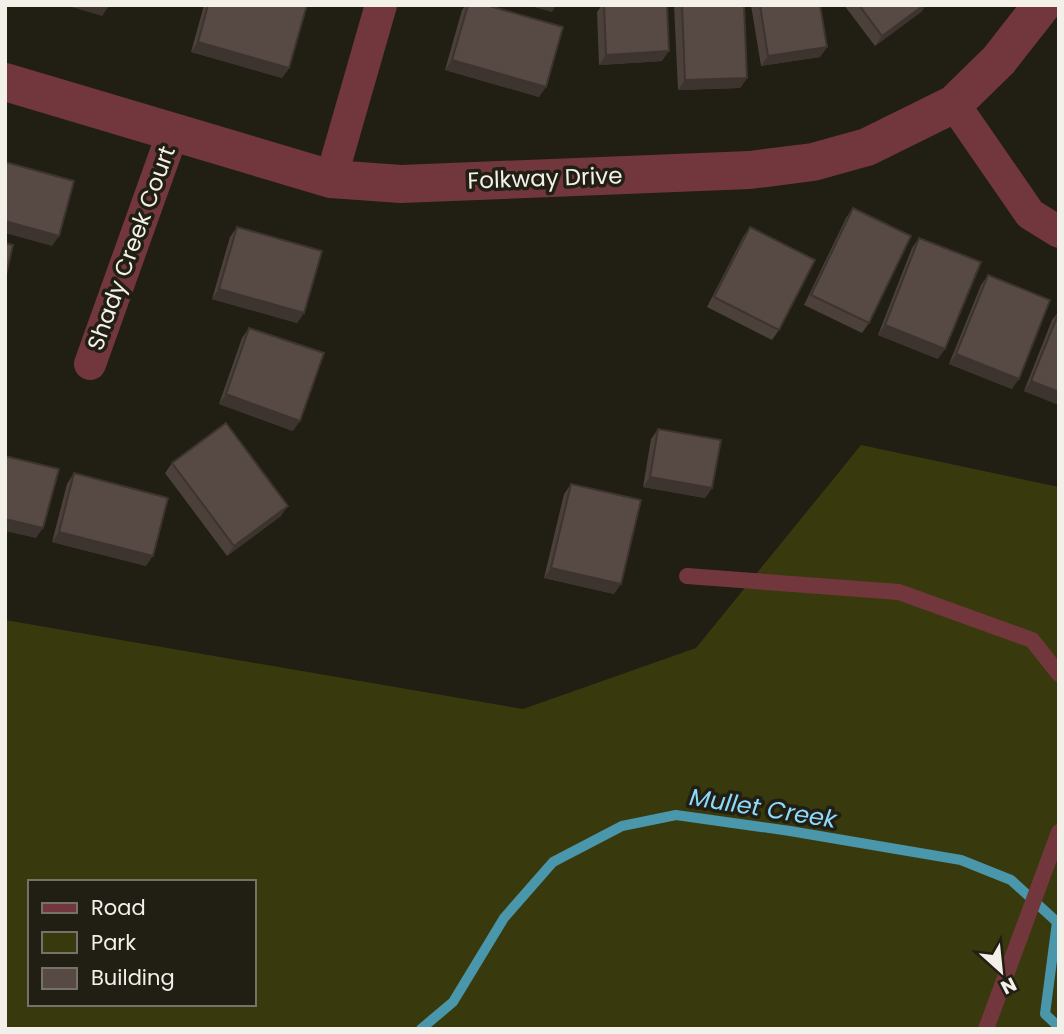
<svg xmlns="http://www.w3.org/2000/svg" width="1064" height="1034" font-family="Poppins,sans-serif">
	<rect width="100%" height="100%" fill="#211e14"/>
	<path fill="#383a0d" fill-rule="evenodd" d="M861,445L1059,487V1029H5V620L523,709L696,648ZM30,882H254V1004H30Z"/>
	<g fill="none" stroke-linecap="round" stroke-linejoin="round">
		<path stroke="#4a96ab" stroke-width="10" d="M421,1029L453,1002L504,918L553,862L622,826L676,815L790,831L961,860L1011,880L1057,922L1045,1014L1059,1027"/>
		<path stroke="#72373c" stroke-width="16" d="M687,576L899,592L1032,640L1059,674
			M986,1029L1059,832"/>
		<path stroke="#72373c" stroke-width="32" d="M954,104L1030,214L1059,232
			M331,179L381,5
			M90,364L173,132"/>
		<path stroke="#72373c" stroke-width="38" d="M5,82L331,179L401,184L750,170L813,162L867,147L954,104L999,60L1042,5"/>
	</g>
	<path fill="#4b403a" d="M204,5H307L289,68L282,78L191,52Z
		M466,5H486L539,97L445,70L462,10Z
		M602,5H667L662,61L599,65L597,12Z
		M674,5H744L747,78L740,88L678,90Z
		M751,5H820L827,47L820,57L761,66Z
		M844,5H926L921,12L875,46Z
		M853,208L869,323L862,333L804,305L846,218Z
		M237,227L304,313L297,323L212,299L230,237Z
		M750,227L779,330L772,340L707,307L743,237Z
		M919,238L938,359L878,335L912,248Z
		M988,275L1012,389L949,364L981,285Z
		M1059,311V405L1024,391L1052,320Z
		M249,328L293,431L219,404L242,338Z
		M658,429L712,488L705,498L643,487L651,439Z
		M172,463L281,516L227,556L165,473Z
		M74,473L146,566L52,542L67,484Z
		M571,484L614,594L544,578L564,494Z"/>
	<path fill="#3d3430" d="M65,5H107L109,6L102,16Z
		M527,5H556L552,12Z
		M924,5H926L921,12L875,46L882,36Z
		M198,42L289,68L282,78L191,52Z
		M827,47L820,57L761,66L768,56Z
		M669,51L662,61L599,65L606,55Z
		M452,60L546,87L539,97L445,70Z
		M747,78L740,88L678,90L685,80Z
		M5,221L59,236L52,246L5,233Z
		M219,289L304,313L297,323L212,299Z
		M885,325L945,349L938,359L878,335Z
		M956,354L1019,379L1012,389L949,364Z
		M1031,381L1059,392V405L1024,391Z
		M226,394L300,421L293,431L219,404Z
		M650,477L712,488L705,498L643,487Z
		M288,506L281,516L227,556L234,546Z
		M5,519L43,528L36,538L5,531Z
		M59,532L153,556L146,566L52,542Z
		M551,568L621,584L614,594L544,578Z"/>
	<path fill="#574a44" stroke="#3d3430" stroke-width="2" d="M208,5H307L289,68L198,42Z
		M468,5H486L563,27L546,87L452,60Z
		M604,5H667L669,51L606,55Z
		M682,5H744L747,78L685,80Z
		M760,5H820L827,47L768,56Z
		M859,5H924L882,36Z
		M5,162L74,181L59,236L5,221Z
		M853,208L911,236L869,323L811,295Z
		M237,227L322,251L304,313L219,289Z
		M750,227L815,260L779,330L714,297Z
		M919,238L981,262L945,349L885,325Z
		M5,243L13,245L5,279Z
		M988,275L1050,300L1019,379L956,354Z
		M1059,312V392L1031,381Z
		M249,328L324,353L300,421L226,394Z
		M226,423L288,506L234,546L172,463Z
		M658,429L721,440L712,488L650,477Z
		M5,456L59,469L43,528L5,519Z
		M74,473L168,498L153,556L59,532Z
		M571,484L641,500L621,584L551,568Z"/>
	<g text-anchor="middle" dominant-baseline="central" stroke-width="7" stroke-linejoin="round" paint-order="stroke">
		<g font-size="23" fill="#f2f0e9" stroke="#211e14">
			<text transform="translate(545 178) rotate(-2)">Folkway Drive</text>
			<text transform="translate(131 248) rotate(-70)">Shady Creek Court</text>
		</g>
		<g font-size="24" font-style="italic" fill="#8cdbfe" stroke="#211e14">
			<text transform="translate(763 808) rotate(9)">Mullet Creek</text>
		</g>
	</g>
	<rect width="1064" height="1034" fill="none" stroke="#f2f0e9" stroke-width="14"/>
	<rect x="28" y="880" width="228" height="126" fill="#211e14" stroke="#757269" stroke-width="2"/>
	<rect x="42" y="903" width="35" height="10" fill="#72373c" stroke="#757269" stroke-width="2"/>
	<text x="91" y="915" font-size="21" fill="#f2f0e9">Road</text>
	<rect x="42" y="932" width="35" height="21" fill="#383a0d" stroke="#757269" stroke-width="2"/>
	<text x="91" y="950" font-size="21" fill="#f2f0e9">Park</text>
	<rect x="42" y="968" width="35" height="21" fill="#574a44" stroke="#757269" stroke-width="2"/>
	<text x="91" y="985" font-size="21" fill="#f2f0e9">Building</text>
	<g transform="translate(1001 971) rotate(153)" stroke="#211e14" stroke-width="5" paint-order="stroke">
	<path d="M0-5L12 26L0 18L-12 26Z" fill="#f2f0e9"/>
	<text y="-10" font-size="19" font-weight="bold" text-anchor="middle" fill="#f2f0e9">N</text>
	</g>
</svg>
